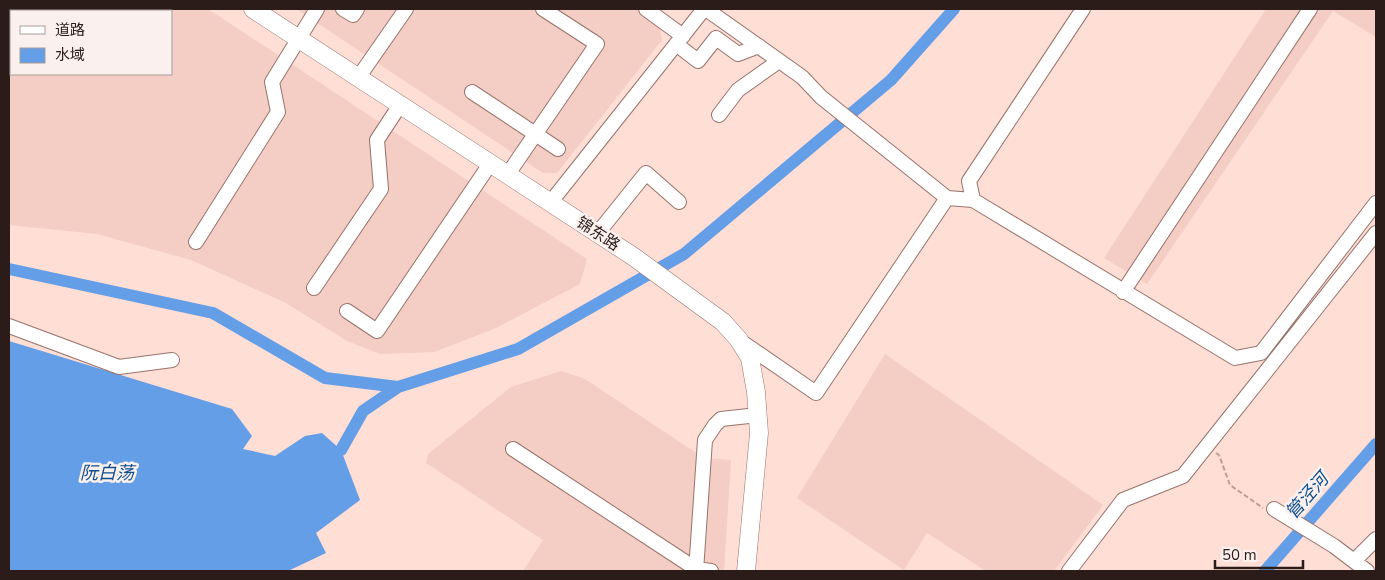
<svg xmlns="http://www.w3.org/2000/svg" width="1385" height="580" font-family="'Nunito Sans','Noto Sans SC',sans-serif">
	<rect width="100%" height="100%" fill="#ffded6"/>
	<path fill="#f4cdc4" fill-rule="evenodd" d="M9,9H208L587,259L580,284L494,329L434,352L380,354L347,341L286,303L191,260L97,234L9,225ZM11,11H171V74H11Z
		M296,9H646L658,17L662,40L557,173H543Z
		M1266,9H1376V37L1333,11L1147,284L1104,258Z
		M885,354L1103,505L1054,571H986L927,533L904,570L797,498Z
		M561,371L585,379L704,458L731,460L724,571H523L543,540L426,463L428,454L511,387Z"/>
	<path fill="#639ee6" d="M9,341L232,409L252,436L243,449L275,456L305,436L322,433L341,450L360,500L316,533L326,553L288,571H9Z"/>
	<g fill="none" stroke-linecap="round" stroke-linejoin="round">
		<path stroke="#639ee6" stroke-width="12" d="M9,269L213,313L325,378L398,387L518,349L684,254L891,80L954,9
			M341,450L363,411L398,387
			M1265,571L1376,444"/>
		<defs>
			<path id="minor" d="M343,9L353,15L357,9
				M646,9L683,36
				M706,9L802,77L821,97L947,198
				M1083,9L969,181L973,200L1235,358L1261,353L1376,203
				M676,44L698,61L716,38L738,54L759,46
				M358,78L406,9
				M472,92L558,149
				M719,115L738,90L779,61
				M508,174L597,44L543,9
				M550,203L704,9
				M597,234L646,173L679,202
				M196,242L278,112L272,82L317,9
				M314,288L381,189L377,140L400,105
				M1123,292L1310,9
				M347,311L377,331L490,164
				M9,326L119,367L172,360
				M742,342L816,393L947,198L973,200
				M513,449L696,569L711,571
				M1274,509L1334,546L1367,571
				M1354,561L1376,539
				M696,571L705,440L715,425L721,419L758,415
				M1069,571L1123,500L1183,476L1376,233"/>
			<path id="major" d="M253,9L634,257L723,322L739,340L750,358L756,392L759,433L746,571"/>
		</defs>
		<use href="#minor" stroke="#98736b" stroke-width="16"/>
		<use href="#major" stroke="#98736b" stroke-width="19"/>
		<path stroke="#ba9f98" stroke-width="2" stroke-dasharray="5 2.5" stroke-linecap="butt" d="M1216,453L1219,455L1230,485L1263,508"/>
		<use href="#minor" stroke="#fff" stroke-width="14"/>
		<use href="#major" stroke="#fff" stroke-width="18"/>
	</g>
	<g text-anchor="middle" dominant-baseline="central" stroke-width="5" stroke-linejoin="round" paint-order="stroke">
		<g font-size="16" fill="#2b1c19" stroke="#faf1ef">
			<text transform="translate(598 234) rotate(33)">锦东路</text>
		</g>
		<g font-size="18" font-style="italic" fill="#114e8f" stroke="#faf1ef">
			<text x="107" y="473">阮白荡</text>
			<text transform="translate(1307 496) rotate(-49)">管泾河</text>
		</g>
	</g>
	<rect width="1385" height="580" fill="none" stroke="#2b1c19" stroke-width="20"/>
	<rect x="10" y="10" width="162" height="65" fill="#faf1ef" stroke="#a79c99"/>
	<rect x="20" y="26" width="25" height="8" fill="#ffffff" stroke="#a79c99"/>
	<text x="55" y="35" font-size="15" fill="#2b1c19">道路</text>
	<rect x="20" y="48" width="25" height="15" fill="#639ee6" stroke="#a79c99"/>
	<text x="55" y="60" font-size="15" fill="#2b1c19">水域</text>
	<path d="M1215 560v8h88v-8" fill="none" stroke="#2b1c19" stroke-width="2.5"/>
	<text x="1222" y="560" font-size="15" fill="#2b1c19" stroke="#faf1ef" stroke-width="4" paint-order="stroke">50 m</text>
</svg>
